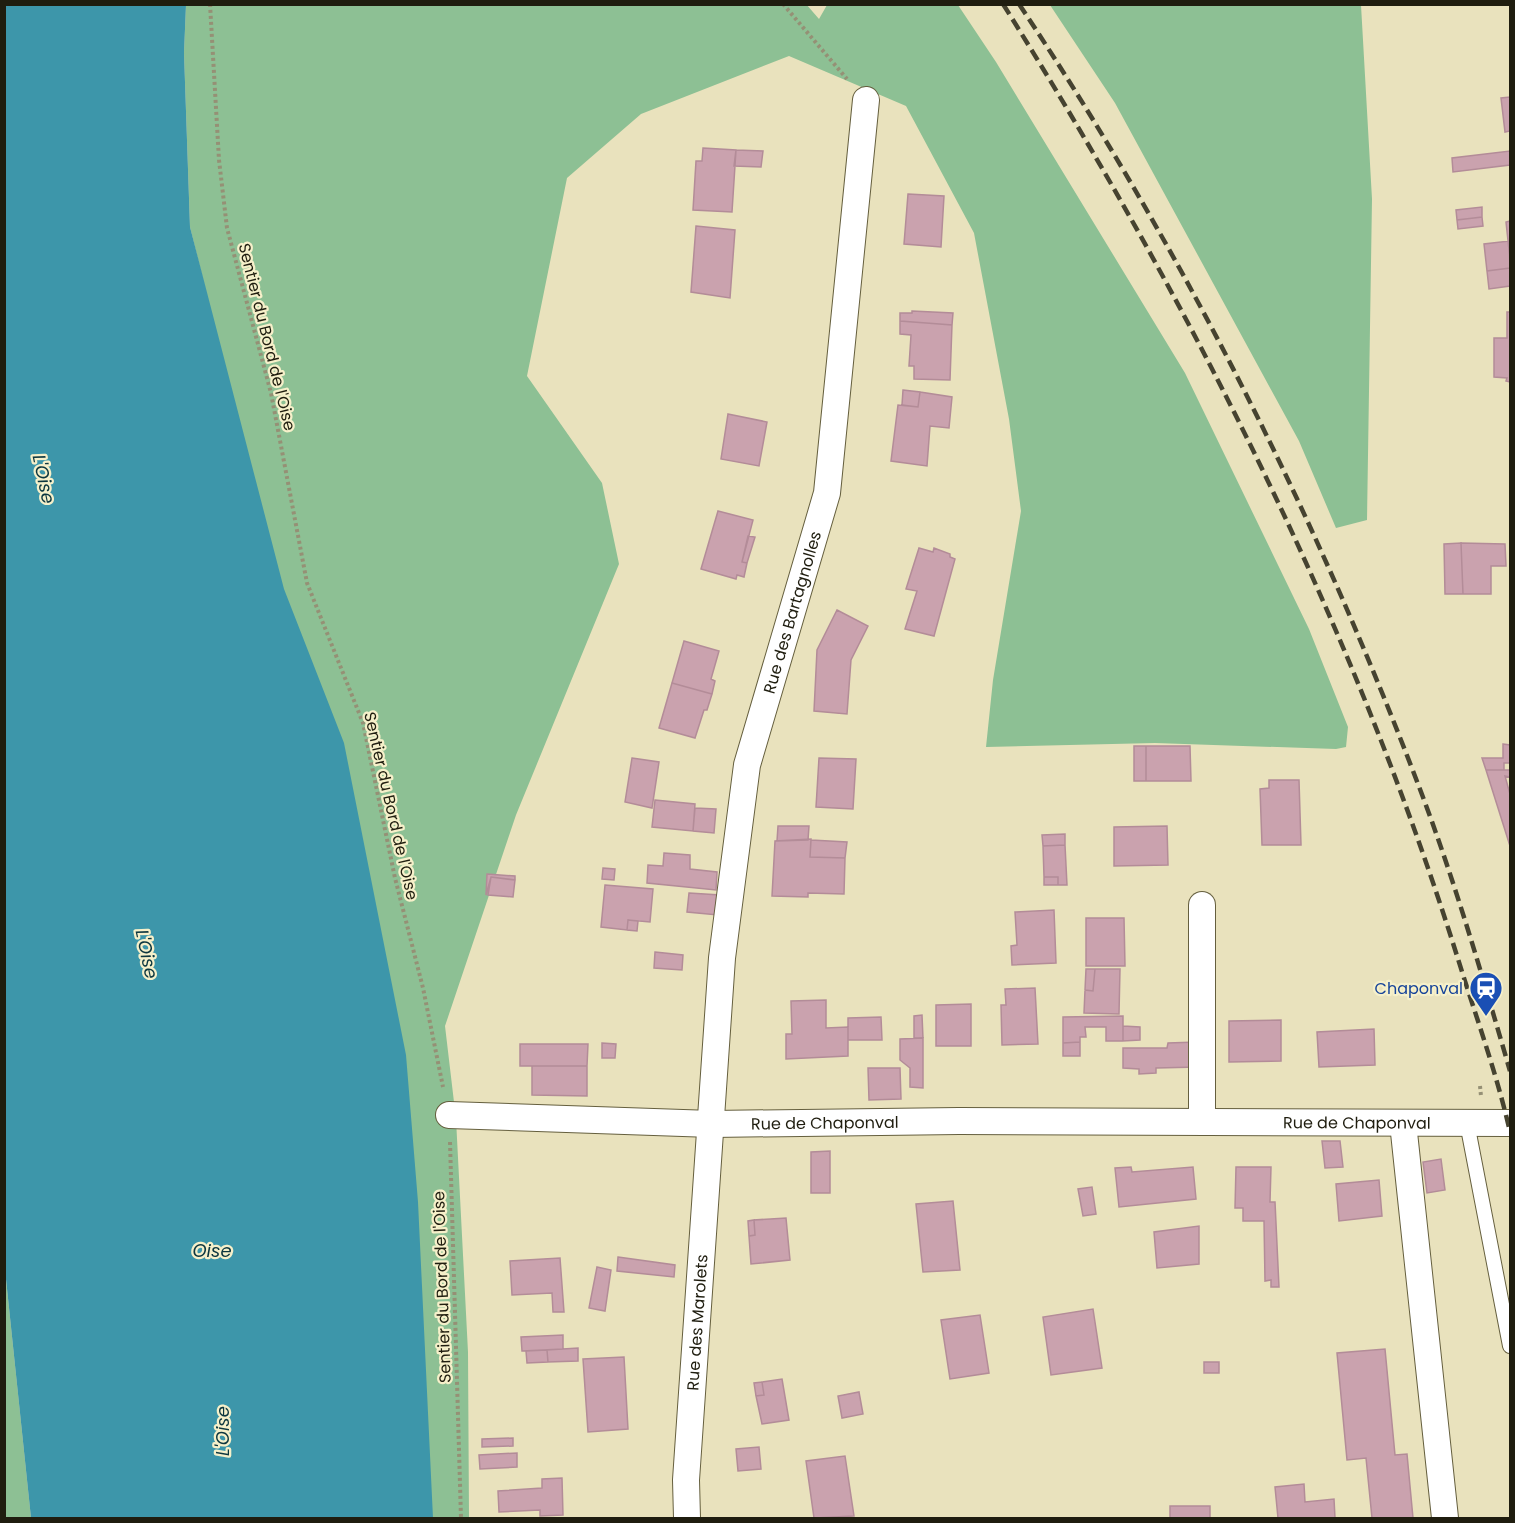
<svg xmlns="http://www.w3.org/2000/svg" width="1515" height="1523" font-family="Poppins,sans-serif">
	<rect width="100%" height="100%" fill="#e9e2bd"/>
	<path fill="#8dc094" d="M806,4L819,19L827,5H958L996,62L1185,373L1309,629L1348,727L1346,747L1336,749L1155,743L986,747L993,680L1021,511L1009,419L974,233L906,106L789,56L641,114L567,178L527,376L602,483L619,564L516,815L445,1026L456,1119L468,1352L469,1518H430L278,581L190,227L184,53L186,5Z
		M1050,5H1361L1372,199L1367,520L1336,528L1299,441L1115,103Z
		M4,1260L31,1518H5Z"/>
	<path fill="#3d96aa" d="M4,5H186L184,53L190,227L284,589L344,743L406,1055L418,1202L433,1518H31L4,1260Z"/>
	<path fill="#caa2ae" stroke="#b38c98" stroke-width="1.5" d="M1510,97V131L1505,132L1501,98Z
		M703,148L736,150L732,212L693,210L696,161H702Z
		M736,150L763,151L761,167L734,166Z
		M1510,151V165L1453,172L1452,158Z
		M908,194L944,196L941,247L904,244Z
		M1482,207V217L1457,220L1456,210Z
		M1482,217L1483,226L1458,229L1457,220Z
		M1510,221V259L1506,222Z
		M696,226L735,230L730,298L691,292Z
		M1509,241L1510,268L1487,271L1484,244Z
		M1510,268V286L1489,289L1487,271Z
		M912,311L953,313L952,325L900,321V313H912Z
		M1507,312H1510V382L1506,381L1507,378L1494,377V338H1507Z
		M900,321L952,325L950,380L914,379V366H909L911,335L900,334Z
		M903,390L920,392L918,407L902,405Z
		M920,392L952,397L949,428L930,426L927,466L891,461L898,405L918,407Z
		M728,414L767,422L759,466L721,459Z
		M718,511L753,520L742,562L747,563L744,577L737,575L736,579L701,569Z
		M748,536L755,537L747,563L742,562Z
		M1461,543L1463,594H1445L1444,544Z
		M1461,543L1505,544L1506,566H1491V594H1463Z
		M919,548L933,552L934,548L950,554V557L955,559L934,636L905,629L917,591L906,589Z
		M837,610L868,626L851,660L847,714L814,711L817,650Z
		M684,641L719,651L711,679L715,681L712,694L672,683Z
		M672,683L712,694L707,710H704L695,738L659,728Z
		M1503,744L1510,745V763H1504V770H1486L1482,758H1503Z
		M1134,746H1146V781H1134Z
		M1146,746H1190L1191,781H1146Z
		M632,758L659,762L652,808L625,802Z
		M819,758L856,759L853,809L816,807Z
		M1486,770H1510V777L1505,776L1510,794V846Z
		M1269,780H1299L1301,845H1262L1260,789L1269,788Z
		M655,800L695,804L693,831L652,827Z
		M695,808L716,809L714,833L693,831Z
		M778,826H809L808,840L777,841Z
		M1167,826L1168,865L1114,866V827Z
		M1065,834V845L1043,846L1042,835Z
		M811,839L810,857L845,858L844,894L808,893V897L772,896L775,841Z
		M811,840L847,842L845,858L810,857Z
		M1065,845L1067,885H1058V877H1044L1043,846Z
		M664,853L690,855V869L717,872L716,890L647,883L648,865L663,866Z
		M603,868L615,869L614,880L602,879Z
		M487,874L515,876V880L491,877L486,895Z
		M491,877L515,880L513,897L488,895Z
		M1044,877H1058V885H1044Z
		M605,885L653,889L650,922L628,920L627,930L601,927Z
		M689,893L720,895L718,915L687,912Z
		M1054,910L1056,963L1012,965L1011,946L1017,945L1015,912Z
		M1086,918H1124L1125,966H1086Z
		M628,920L638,921L637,931L627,930Z
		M655,952L683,955L682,970L654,968Z
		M1086,969H1095L1093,991L1085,990Z
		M1095,969H1120L1119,1014L1084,1013L1085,990L1093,991Z
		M1035,988L1038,1044L1002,1045L1001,1005H1006L1005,989Z
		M826,1000V1028L848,1027V1056L786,1059V1034H792L791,1001Z
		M971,1004V1046H936V1005Z
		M922,1015L923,1038H914V1016Z
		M1123,1016V1041H1106V1027H1085L1086,1037H1080V1042L1063,1043V1017Z
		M881,1017L882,1040H848V1018Z
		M1281,1020V1061L1229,1062V1021Z
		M1123,1026L1140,1027V1040L1123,1041Z
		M1374,1029L1375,1065L1319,1067L1317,1032Z
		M923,1038V1088L910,1087V1068L900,1060V1039Z
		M1080,1042V1056H1063V1043Z
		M1197,1042L1198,1067L1156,1068V1073L1139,1074V1069L1123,1068V1048H1167L1168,1043Z
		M602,1043L616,1044L615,1058H602Z
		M520,1044H588L587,1066H520Z
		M532,1066H587V1096L532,1095Z
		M868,1068H900L901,1099L869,1100Z
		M1322,1141H1340L1343,1167L1325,1168Z
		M830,1151V1193H811V1152Z
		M1441,1159L1445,1190L1427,1193L1423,1162Z
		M1131,1167L1132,1172L1193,1167L1196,1199L1119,1207L1115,1168Z
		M1236,1167H1271L1270,1202H1275L1279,1287H1271V1280L1265,1281L1264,1221H1243V1208H1235Z
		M1379,1180L1382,1216L1339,1221L1336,1184Z
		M1092,1187L1096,1214L1083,1216L1078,1189Z
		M953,1201L960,1270L923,1272L916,1204Z
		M786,1218L790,1260L751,1264L749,1236L755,1235L754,1220Z
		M754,1220L755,1235L749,1236L748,1221Z
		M1199,1226V1264L1157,1268L1154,1232Z
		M618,1257L675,1265L674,1277L617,1271Z
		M560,1258L564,1312H553L552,1293L512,1295L510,1261Z
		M597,1267L611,1270L605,1311L589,1308Z
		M1093,1309L1102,1368L1051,1375L1043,1317Z
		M980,1315L989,1373L950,1379L941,1320Z
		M563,1335V1349L522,1351L521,1337Z
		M578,1348V1361L548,1362L547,1350Z
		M1385,1349L1395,1455L1407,1454L1413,1518H1372L1366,1458L1347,1460L1337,1353Z
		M547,1350L548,1362L527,1363L526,1351Z
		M624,1357L628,1429L588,1432L583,1359Z
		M1204,1362H1219V1373H1204Z
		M782,1379L789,1420L762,1424L756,1396L764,1395L762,1382Z
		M762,1382L764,1395L756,1396L754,1383Z
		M859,1392L863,1414L842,1418L838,1396Z
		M513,1438V1446L482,1447V1439Z
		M759,1447L761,1469L738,1471L736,1449Z
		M517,1453V1467L480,1469L479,1455Z
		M845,1456L854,1516L814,1518L806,1461Z
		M562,1478L563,1515L540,1516V1510L499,1512L498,1491L542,1488V1479Z
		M1304,1484L1305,1502L1334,1499L1335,1518H1278L1275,1487Z
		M1170,1506H1210V1518H1170Z"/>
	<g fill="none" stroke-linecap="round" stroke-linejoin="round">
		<defs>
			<path id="service" d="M1467,1123L1510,1346"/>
			<g id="minor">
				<path d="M1202,905V1122"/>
				<path id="s1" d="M449,1115L712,1124L959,1121L1510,1123"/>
				<path d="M1403,1123L1445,1518"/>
				<path id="s2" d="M687,1518L686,1480L722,958L747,765L827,493L866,100"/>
			</g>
		</defs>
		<use href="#service" stroke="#655f3e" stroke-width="16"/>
		<use href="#minor" stroke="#655f3e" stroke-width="28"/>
		<path stroke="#959075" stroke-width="4" stroke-dasharray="3 3" stroke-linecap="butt" d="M210,4L219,160L227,228L271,393L307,583L363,723L395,878L423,988L443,1087
			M783,4L847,79
			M1480,1086L1481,1096
			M450,1142L461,1518"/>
		<use href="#service" stroke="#fff" stroke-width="14"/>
		<use href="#minor" stroke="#fff" stroke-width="26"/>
		<path stroke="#464330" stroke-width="4.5" stroke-dasharray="12 6" stroke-linecap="butt" d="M1003,4C1191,304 1352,621 1458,959C1476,1017 1497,1074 1510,1132
			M1019,4C1181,247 1314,511 1418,784C1454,878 1482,975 1510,1071"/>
	</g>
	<defs>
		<symbol id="station-pin" viewBox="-11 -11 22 30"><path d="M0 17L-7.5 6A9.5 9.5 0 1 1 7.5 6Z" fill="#1a4fb4" stroke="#f6f0ca"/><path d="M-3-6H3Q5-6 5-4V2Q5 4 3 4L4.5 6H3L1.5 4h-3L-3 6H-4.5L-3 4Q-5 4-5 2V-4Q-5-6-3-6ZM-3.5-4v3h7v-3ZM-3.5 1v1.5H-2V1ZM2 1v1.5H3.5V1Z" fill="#fff"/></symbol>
	</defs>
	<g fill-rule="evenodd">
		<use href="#station-pin" x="1467" y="969" width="38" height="52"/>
	</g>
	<g text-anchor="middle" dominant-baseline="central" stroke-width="4.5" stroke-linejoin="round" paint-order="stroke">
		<g font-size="16" fill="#1f1d0f" stroke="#f6f0ca">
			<text transform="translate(267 337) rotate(76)">Sentier du Bord de l'Oise</text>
			<text stroke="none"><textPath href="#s2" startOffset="915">Rue des Bartagnolles</textPath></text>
			<text transform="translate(391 806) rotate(77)">Sentier du Bord de l'Oise</text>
			<text stroke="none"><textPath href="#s1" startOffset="376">Rue de Chaponval</textPath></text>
			<text stroke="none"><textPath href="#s1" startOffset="908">Rue de Chaponval</textPath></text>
			<text transform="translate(442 1287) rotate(-92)">Sentier du Bord de l'Oise</text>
			<text stroke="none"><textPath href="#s2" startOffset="196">Rue des Marolets</textPath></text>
		</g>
		<g font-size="16" fill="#164399" stroke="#f6f0ca" text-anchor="end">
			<text x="1463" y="988">Chaponval</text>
		</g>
		<g font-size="18" font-style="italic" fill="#0c363f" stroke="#f6f0ca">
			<text transform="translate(44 479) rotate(78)">L'Oise</text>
			<text transform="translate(147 954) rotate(78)">L'Oise</text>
			<text x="212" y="1250">Oise</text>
			<text transform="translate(222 1431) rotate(-90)">L'Oise</text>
		</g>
	</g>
	<rect width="1515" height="1523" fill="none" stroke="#1f1d0f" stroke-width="12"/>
</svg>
